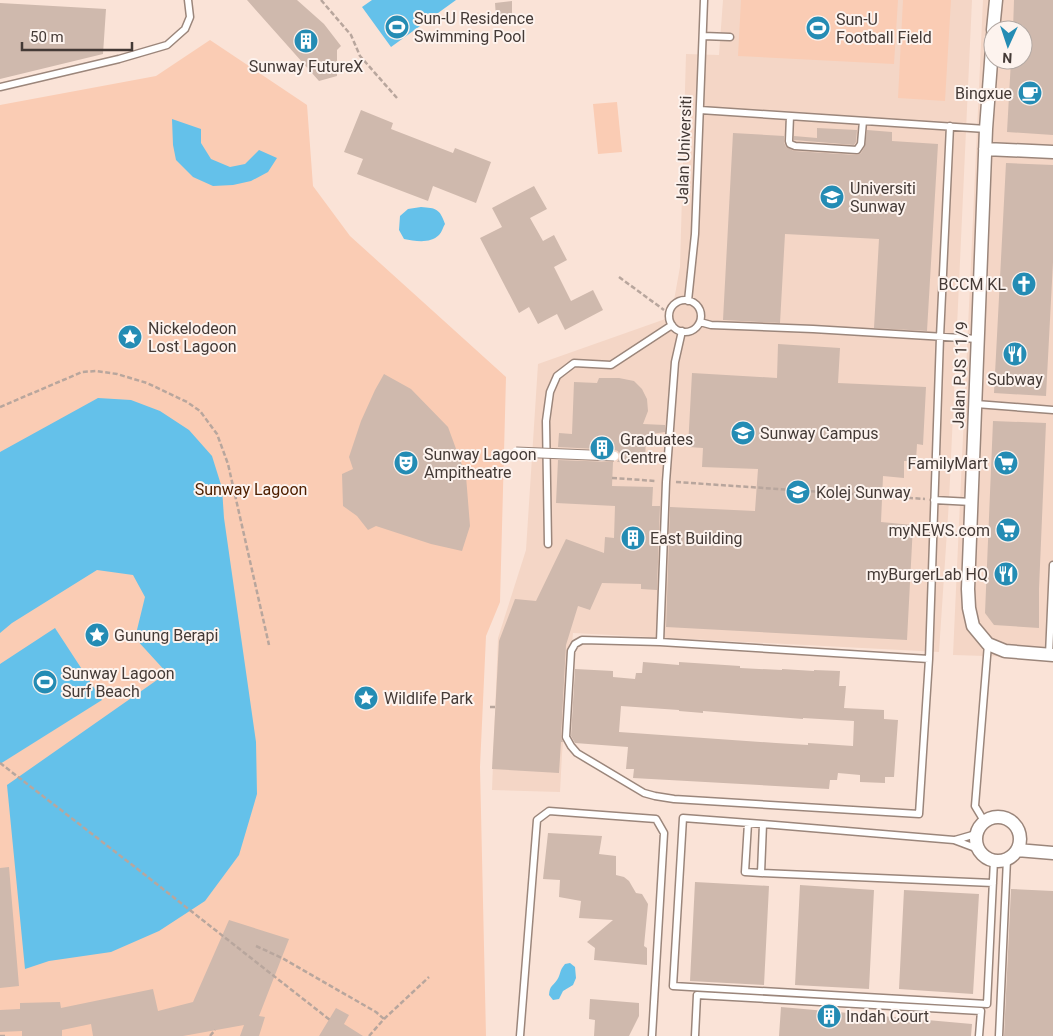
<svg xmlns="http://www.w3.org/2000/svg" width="1053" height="1036" font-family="Roboto,sans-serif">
	<rect width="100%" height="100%" fill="#fae3d7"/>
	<path fill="#f4d6c6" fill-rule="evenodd" d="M723,0H972L949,501L939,652L573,633L562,754L560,792L492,790L498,638L526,550L538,364L671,317L680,267L686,54L719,55Z
		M983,0H1053V658L953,655ZM993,30H1023V60H993Z"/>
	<path fill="#faccb4" d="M741,0H898L894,64L738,56Z
		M903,0H951L945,101L898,98Z
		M210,40L307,105L313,186L350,236L506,377L500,602L486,636L480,767L486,1036H0V105L156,76Z
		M617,102L622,152L598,154L593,104Z"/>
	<path fill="#64c1ea" d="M372,0H456L391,47L362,7Z
		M172,119L201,129V143L211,159L230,167L245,164L259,150L277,158L268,172L251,181L233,185L213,186L193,177L176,160L173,145Z
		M421,207C436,208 440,209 445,224C443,227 442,232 439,235C430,244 415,241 404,239L399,230L400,216L408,209Z
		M98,398L131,400L160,411L189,430L212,456L222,488L224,518L256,742L257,794L239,855L205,901L159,931L111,952L49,961L25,969L7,785L167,673L135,638L145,597L133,575L97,570L12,623L0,633V452Z
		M55,628L102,700L0,764V664Z
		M570,963L575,967L576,978L573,985L563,991L559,999L553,1000L549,995C550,985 552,987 557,980C561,974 559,971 565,964Z"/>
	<path fill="#cfb9ad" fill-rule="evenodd" d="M247,0H297L324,24L341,46L337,50V76L319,81Z
		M1014,0H1053V135L1007,132L1011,60H1023V30H1013Z
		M512,1V16L496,17L495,3Z
		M0,3L106,9L103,54L0,79Z
		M361,110L393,123L391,129L453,153L455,148L491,162L476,203L433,186L428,201L357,174L363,159L344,152Z
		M817,128L857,130L856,142L854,145L794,140V136L817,138Z
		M867,130L892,132V141L938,144L927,331L874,328L879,239L785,234L780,323L723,320L733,133L784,136V142L786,147L794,151L857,155L861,153L865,146Z
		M1006,163L1053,165V262L1046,396L994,393Z
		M534,186L547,209L530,218L543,241L554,235L567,260L554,267L571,301L593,290L603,310L565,330L557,314L538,324L529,307L519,313L480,238L502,227L492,208Z
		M778,344L840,348L838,383L926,387L923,445L917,444L916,461H904V478L883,476L881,522L913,525L907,640L666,627L670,507L755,511L758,469L702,467L703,448L688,447L692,373L777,378Z
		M384,374L411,389L448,427L466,476L470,526L462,551L431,544L376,526L368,530L357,516L343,506L342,474L353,469L349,457L361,421L375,390Z
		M599,378H619L634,381L642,389L647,399L648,411L643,424L665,425V432L646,435L645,463L617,462L619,459L620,456L618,451L615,450L558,447L559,433L572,434L574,382L597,383Z
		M993,421L1046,423L1039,589V628L994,625L985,613Z
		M558,460L613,462L612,486L653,487L652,506H660L657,590L641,589V584L602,583L590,610L578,606L566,645L561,737L563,742H561L559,773L492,769L499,641L515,599L536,601L566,539L604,553L605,537L614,538L615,506L556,503Z
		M643,662L679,665V662L740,666V668L782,670V669L814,671V670L840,671L839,686H846L844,708L884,710V719L898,720L894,777H885V783L860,782V775L838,773L837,780H830L829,789L633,778L634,769H626L628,747L575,743L571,736L575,669L613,671V677L635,679L636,673H642ZM621,706L679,710V711L703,713V711L803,719V718L854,721L853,746L808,743V745L776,743L619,732Z
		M548,833L602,836L599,854L616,856V875L624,877L629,881L636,893L642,894L648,904L644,946L647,948V965L594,960L595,948L587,942L613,920L579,918L581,901L559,897L560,880L543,879Z
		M9,867L19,986L0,988V868Z
		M695,882L769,886L764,985L690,981Z
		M800,885L874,890L869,989L795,985Z
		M1011,889L1053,891V1036H1004Z
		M904,890L979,894L973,994L899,989Z
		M229,920L289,939L259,1016L265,1017L259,1036H240L244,1025L183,1036H93L91,1024L62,1030V1036H22V1031L0,1032V1010L20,1009V1003L60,1002L61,1008L153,989L158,1011L193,1002Z
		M590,999L639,1003V1016L629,1036H594L595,1020L589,1019Z
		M781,1007L972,1024L971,1036H779Z
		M336,1008L349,1015L344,1024L363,1036H319Z"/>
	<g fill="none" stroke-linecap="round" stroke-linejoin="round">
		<defs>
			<path id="service" d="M703,36L730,37
				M0,87L119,59L167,45L185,29L190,17L188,0
				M700,110L986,129
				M790,116L789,141L790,144L795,146L857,150L861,144L863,121
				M669 316a16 16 0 1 1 32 0a16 16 0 1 1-32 0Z
				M688,301L695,234L704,0
				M700,322L711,325L813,329L978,339
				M976,404L1053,410
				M934,500L972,502
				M548,544L546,421L550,392L557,376L574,363L611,365L672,325
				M660,642L666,482L675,362L682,331
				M1049,655L1053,565
				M929,659L660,642L582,640L575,644L571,651L566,737L571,746L577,753L644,793L655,796L674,799L919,814L929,659L940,337L950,126
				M984,821L975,806L988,644
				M748,823L745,872L761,873
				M763,824L761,873L993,883
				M955,840L976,834
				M978,849L954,840L763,824L683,818L673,986L987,1004L994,860
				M520,1036L537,820L549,811L656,819L664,833L652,1036
				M695,1036L697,995L981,1011L979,1036
				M999,1036L1007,859"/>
			<path id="minor" d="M993,30L996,0
				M993,35L986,129L968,589L969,608L973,626L988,644L1005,651L1053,655
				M985,149L1053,152
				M976 839a22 22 0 1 1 44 0a22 22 0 1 1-44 0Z
				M1017,850L1053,853"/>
		</defs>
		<use href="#service" stroke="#9b867b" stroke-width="9"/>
		<use href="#minor" stroke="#9b867b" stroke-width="15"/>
		<path stroke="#b8a69d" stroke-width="2.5" stroke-dasharray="5 2.5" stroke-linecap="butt" d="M321,0L351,35L360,56L397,98
			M619,277L664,310
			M0,407L82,372L96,371L117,374L147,383L187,402L200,411L217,434L228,464L269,645
			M612,478L656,481
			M676,482L925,499
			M490,707H496
			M0,763L140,871L330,1020
			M256,946L282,958L376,1012L384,1019
			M0,1036H6
			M210,1036L215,1030
			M369,1036L384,1019L429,977"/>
		<use href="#service" stroke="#fff" stroke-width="6"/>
		<use href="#minor" stroke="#fff" stroke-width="12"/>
		<defs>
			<path id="pedestrian-bridge" d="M516,452L614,456"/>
		</defs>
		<use href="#pedestrian-bridge" stroke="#9b867b" stroke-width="11" stroke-linecap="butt"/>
		<use href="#pedestrian-bridge" stroke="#fff" stroke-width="9"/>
	</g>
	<defs>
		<symbol id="stadium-disc" viewBox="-11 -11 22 22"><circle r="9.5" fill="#248cb4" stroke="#fdf3ee"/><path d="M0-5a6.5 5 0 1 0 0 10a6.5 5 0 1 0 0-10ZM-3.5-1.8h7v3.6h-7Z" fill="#fff"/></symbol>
		<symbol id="building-disc" viewBox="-11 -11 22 22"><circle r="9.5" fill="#248cb4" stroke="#fdf3ee"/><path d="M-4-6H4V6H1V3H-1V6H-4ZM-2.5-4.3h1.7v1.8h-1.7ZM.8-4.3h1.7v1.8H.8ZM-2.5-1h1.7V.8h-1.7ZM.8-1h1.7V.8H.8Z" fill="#fff"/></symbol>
		<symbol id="cafe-disc" viewBox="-11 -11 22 22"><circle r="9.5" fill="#248cb4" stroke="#fdf3ee"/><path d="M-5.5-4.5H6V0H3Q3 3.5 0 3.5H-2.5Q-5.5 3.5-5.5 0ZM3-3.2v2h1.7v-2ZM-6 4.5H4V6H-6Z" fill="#fff"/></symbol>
		<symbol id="university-disc" viewBox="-11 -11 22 22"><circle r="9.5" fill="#248cb4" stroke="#fdf3ee"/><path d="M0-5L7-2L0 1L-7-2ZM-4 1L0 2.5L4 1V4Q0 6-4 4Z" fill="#fff"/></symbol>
		<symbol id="church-disc" viewBox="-11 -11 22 22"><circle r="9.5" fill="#248cb4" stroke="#fdf3ee"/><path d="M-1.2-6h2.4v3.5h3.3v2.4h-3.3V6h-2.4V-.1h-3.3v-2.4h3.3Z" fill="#fff"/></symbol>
		<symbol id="sight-disc" viewBox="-11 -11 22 22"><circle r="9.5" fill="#248cb4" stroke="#fdf3ee"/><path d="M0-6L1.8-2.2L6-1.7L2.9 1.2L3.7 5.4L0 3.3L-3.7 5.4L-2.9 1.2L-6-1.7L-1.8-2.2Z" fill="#fff"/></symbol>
		<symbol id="restaurant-disc" viewBox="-11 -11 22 22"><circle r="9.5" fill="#248cb4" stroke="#fdf3ee"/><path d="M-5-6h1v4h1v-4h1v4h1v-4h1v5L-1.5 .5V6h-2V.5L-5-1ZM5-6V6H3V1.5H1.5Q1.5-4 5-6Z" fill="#fff"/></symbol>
		<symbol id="theatre-disc" viewBox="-11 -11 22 22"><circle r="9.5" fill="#248cb4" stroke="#fdf3ee"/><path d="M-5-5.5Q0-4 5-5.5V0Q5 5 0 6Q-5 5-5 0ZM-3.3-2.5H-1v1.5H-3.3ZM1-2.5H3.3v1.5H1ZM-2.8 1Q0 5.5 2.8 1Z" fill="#fff"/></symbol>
		<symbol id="supermarket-disc" viewBox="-11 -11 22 22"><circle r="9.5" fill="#248cb4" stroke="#fdf3ee"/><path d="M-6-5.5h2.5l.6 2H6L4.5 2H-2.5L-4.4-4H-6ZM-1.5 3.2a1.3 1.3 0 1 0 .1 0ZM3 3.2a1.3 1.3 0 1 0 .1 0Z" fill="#fff"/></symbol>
	</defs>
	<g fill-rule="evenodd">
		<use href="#stadium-disc" x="383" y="13" width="28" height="28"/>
		<use href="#stadium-disc" x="804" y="14" width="28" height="28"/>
		<use href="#building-disc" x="292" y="27" width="28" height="28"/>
		<use href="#cafe-disc" x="1016" y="79" width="28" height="28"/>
		<use href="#university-disc" x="818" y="183" width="28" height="28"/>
		<use href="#church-disc" x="1010" y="270" width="28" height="28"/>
		<use href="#sight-disc" x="116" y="323" width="28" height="28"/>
		<use href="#restaurant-disc" x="1001" y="340" width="28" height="28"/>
		<use href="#university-disc" x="729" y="419" width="28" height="28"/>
		<use href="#building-disc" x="588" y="434" width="28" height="28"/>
		<use href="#theatre-disc" x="392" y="449" width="28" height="28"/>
		<use href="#supermarket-disc" x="992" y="449" width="28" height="28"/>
		<use href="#university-disc" x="784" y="478" width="28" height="28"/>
		<use href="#supermarket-disc" x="994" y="516" width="28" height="28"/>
		<use href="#building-disc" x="619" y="524" width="28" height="28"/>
		<use href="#restaurant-disc" x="992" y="560" width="28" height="28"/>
		<use href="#sight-disc" x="83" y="621" width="28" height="28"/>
		<use href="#stadium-disc" x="31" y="668" width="28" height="28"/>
		<use href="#sight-disc" x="352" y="684" width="28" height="28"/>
		<use href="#building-disc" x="815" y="1002" width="28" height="28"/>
	</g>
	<g text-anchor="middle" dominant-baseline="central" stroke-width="4" stroke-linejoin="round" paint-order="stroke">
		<g font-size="16" fill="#443a36" stroke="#fdf3ee" text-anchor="start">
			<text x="414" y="18">Sun-U Residence<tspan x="414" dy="18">Swimming Pool</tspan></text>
			<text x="836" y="19">Sun-U<tspan x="836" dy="18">Football Field</tspan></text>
			<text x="306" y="66" text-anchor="middle">Sunway FutureX</text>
			<text x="1012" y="93" text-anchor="end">Bingxue</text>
			<text x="850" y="188">Universiti<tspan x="850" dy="18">Sunway</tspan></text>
			<text x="1006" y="284" text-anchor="end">BCCM KL</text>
			<text x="148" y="328">Nickelodeon<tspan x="148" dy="18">Lost Lagoon</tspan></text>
			<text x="1015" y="379" text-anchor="middle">Subway</text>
			<text x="760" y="433">Sunway Campus</text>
			<text x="620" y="439">Graduates<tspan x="620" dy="18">Centre</tspan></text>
			<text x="424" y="454">Sunway Lagoon<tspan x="424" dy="18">Ampitheatre</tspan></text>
			<text x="988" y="463" text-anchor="end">FamilyMart</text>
			<text x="816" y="492">Kolej Sunway</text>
			<text x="990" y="530" text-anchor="end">myNEWS.com</text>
			<text x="650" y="538">East Building</text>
			<text x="988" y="574" text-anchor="end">myBurgerLab HQ</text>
			<text x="114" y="635">Gunung Berapi</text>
			<text x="62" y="673">Sunway Lagoon<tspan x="62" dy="18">Surf Beach</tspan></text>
			<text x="384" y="698">Wildlife Park</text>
			<text x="846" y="1016">Indah Court</text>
		</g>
		<g font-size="16" fill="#443a36" stroke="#fdf3ee">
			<text transform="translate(684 150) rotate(-88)">Jalan Universiti</text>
			<text transform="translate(960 375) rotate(-88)">Jalan PJS 11/9</text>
		</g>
		<g font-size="16" fill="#4f2001" stroke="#fdf3ee">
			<text x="251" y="489">Sunway Lagoon</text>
		</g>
	</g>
	<g transform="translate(1008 45) rotate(183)"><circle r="24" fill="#fdf3ee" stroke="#b3a9a4"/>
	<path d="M0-4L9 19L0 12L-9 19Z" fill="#248cb4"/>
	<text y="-8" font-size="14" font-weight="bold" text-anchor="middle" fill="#443a36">N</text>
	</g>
	<path d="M22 42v8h110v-8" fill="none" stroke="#443a36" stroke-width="2.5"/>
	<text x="30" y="42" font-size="15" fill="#443a36" stroke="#fdf3ee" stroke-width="4" paint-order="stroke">50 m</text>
</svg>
